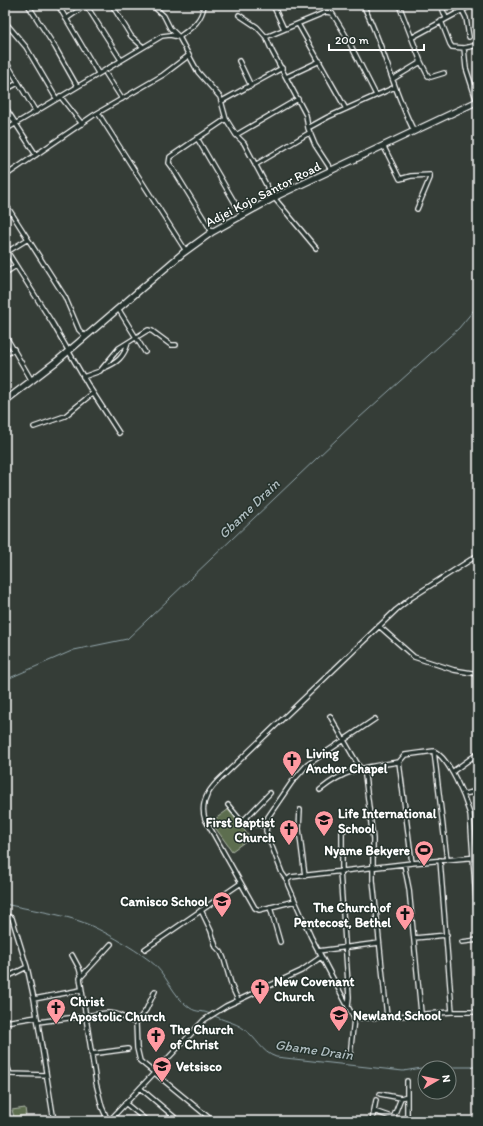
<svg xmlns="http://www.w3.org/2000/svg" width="483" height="1126" font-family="Itim,sans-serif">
	<rect width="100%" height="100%" fill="#353d37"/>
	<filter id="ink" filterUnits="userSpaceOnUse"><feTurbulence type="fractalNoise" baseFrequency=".025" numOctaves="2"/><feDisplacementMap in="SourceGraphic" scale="8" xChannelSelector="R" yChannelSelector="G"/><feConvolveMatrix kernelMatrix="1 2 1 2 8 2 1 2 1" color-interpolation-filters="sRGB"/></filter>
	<g filter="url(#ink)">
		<path fill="#5d6e50" stroke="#aeb6a8" d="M229,809L250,838L232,851L211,822Z
			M25,1108L26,1115L14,1117L12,1110Z"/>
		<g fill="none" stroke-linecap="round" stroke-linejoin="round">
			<path stroke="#94a7ac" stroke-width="1" d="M5,680L74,650L127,639L359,418L459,328L478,305
				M5,904C30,910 58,913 82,922C101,929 133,948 149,960C167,973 172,996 190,1008C197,1013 203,1010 210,1014
				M213,1015C223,1021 235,1022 244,1029C257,1038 261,1052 276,1057L403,1071L428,1067H478"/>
			<defs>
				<path id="street" d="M28,5L55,47L77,86
					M58,5L98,73
					M112,5L131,36L143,47
					M152,5L164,16L170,28L179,37L198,72L220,97L226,119L236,135L244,143L271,194L316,248
					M273,5L284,29
					M363,5C384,45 393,91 414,131
					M441,5L446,18
					M462,10L466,18L469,37
					M239,15L257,27L266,37L272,51L306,115L308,128L315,145L332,171
					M66,19L86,5L121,60
					M441,21L450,44L452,47L464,48L466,68L477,102
					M5,22L26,47L56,98
					M298,24L346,109
					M266,37L326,12L332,13L345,34L376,95
					M413,37L472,5
					M464,48L478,45
					M5,60L36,112
					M239,61L251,86
					M421,62L428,76L431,77L444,73
					M106,74L122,99
					M286,77L320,61
					M393,79L421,62L399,5
					M5,90L18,83
					M60,96L82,124
					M222,101L282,68
					M5,107L36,155
					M98,113L186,251
					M308,128L328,117L395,87
					M5,130L162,36L170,35L179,37C191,28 202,21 204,5
					M236,135L298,99
					M197,138L242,215
					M384,147L400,179L411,176L430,175V178L417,209
					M255,165L309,133
					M5,176L94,115L163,75L188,56
					M5,203L65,297L79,330L86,337
					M212,232L172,167L169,163L170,157L226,119
					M5,248L53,324L88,385L119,433
					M7,252L28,239
					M5,273L16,266
					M119,310L145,352
					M5,335L32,381
					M5,355L14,349
					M104,368C117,363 124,357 128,343
					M83,377L100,371L119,348L148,330L152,331L171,345H176
					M34,427L65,416L93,393
					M379,626L414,657L454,670L478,674
					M330,716L360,768
					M434,751L447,860
					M364,768L373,839V880L387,1017
					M452,772L477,754
					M320,790C347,768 366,767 399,762
					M464,794L478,791
					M228,805L242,822L266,826
					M300,810L299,829L305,876
					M242,822L270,793
					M440,860L452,1012
					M412,863L399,762L405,755L434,751C450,759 465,798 470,814L478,929
					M404,864L409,889L421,1013
					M340,871L349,997L348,1007
					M342,871V832L348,827
					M287,880L291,877L412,863L478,857
					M295,901L259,910L255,908L205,819C199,801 211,787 223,776L396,610L411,598L478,555
					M270,907L280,942
					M201,910L211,931L216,947L221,952L224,959L232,987L238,1000
					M5,915L12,918L27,967L34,999L54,1121
					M414,938L447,935
					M462,942L478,940
					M145,949L241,883
					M318,951L379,943
					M72,955L79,968L81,975
					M5,978L27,967
					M34,999L81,990
					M354,1018H372L452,1012H478
					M5,1022L37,1017
					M38,1022L107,1013L116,1014L136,1023L137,1048L140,1061L213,1121
					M136,1023L146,1010L155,991
					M91,1054L128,1049
					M350,1056L354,1018L311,937L288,885L287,880L282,873L266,831L268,817L292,782L307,765L375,719
					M5,1060L10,1074L46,1075
					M407,1081V1121
					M140,1088L179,1121
					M380,1094L401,1098
					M125,1103L147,1121
					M374,1111L394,1118
					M5,1118L6,1121
					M108,1121L102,1107L96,1083L80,978L111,944
					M109,1121L204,1020L226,1006L301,971L321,957
					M372,1121L376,1100
					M392,1121L401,1098L407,1096"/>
				<path id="secondary" d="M5,401L57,361L183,253L212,232L279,195L478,101"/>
			</defs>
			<use href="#street" stroke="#fff" stroke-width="6"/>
			<use href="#secondary" stroke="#fff" stroke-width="8"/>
			<use href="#street" stroke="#26332d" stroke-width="3.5"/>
			<use href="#secondary" stroke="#26332d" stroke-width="5.5"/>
		</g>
	</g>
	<defs>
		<symbol id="church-pin" viewBox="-11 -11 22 30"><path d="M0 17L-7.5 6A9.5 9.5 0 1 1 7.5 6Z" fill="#ff9aa2" stroke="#26332d"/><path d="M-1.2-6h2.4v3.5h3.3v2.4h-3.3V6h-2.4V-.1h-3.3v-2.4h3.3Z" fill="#111"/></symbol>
		<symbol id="school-pin" viewBox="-11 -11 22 30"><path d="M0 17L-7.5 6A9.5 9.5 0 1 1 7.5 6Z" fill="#ff9aa2" stroke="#26332d"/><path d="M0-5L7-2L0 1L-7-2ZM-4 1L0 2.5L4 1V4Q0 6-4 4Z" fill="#111"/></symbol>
		<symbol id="stadium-pin" viewBox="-11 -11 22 30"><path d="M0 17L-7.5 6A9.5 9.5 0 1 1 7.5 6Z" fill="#ff9aa2" stroke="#26332d"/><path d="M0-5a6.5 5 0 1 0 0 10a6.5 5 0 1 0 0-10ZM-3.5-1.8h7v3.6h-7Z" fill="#111"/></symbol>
	</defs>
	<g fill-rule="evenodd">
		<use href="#church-pin" x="281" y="749" width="22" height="30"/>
		<use href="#school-pin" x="313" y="809" width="22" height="30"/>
		<use href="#church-pin" x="278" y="818" width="22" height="30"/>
		<use href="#stadium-pin" x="413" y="839" width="22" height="30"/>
		<use href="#school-pin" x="211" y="890" width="22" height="30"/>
		<use href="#church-pin" x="394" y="903" width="22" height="30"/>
		<use href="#church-pin" x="249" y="977" width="22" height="30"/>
		<use href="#church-pin" x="45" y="997" width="22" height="30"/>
		<use href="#school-pin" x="328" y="1004" width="22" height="30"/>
		<use href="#church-pin" x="145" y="1025" width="22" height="30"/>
		<use href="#school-pin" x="151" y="1055" width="22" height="30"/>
	</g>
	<g text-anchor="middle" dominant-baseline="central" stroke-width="3" stroke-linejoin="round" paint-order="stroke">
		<g font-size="13" fill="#fff" stroke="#26332d">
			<text transform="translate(263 194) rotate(-27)">Adjei Kojo Santor Road</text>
		</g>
		<g font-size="13" font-weight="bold" fill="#fff" stroke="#26332d" text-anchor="start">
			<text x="306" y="753">Living<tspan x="306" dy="15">Anchor Chapel</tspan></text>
			<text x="338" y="813">Life International<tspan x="338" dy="15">School</tspan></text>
			<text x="275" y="822" text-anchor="end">First Baptist<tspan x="275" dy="15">Church</tspan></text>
			<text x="410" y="850" text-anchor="end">Nyame Bekyere</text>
			<text x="208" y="901" text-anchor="end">Camisco School</text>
			<text x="391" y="907" text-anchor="end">The Church of<tspan x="391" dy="15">Pentecost, Bethel</tspan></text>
			<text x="274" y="981">New Covenant<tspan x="274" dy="15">Church</tspan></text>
			<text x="70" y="1001">Christ<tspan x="70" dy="15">Apostolic Church</tspan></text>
			<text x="353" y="1015">Newland School</text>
			<text x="170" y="1029">The Church<tspan x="170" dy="15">of Christ</tspan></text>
			<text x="176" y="1066">Vetsisco</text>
		</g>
		<g font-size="14" font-style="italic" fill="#afbdc0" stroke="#26332d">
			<text transform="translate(249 509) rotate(-44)">Gbame Drain</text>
			<text transform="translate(314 1050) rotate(8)">Gbame Drain</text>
		</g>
	</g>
	<rect width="483" height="1126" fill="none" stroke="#26332d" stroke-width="20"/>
	<rect x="10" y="10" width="463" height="1106" fill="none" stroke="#fff" stroke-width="1.5" filter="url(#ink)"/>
	<g transform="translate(437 1080) rotate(81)"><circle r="19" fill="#26332d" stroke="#7d8581"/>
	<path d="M0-3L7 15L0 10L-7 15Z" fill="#ff9aa2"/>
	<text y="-6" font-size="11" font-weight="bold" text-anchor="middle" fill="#ffffff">N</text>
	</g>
	<path d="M329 44v6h95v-6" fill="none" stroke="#ffffff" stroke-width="2"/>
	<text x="335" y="44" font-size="12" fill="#ffffff" stroke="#26332d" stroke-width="3" paint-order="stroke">200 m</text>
</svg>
